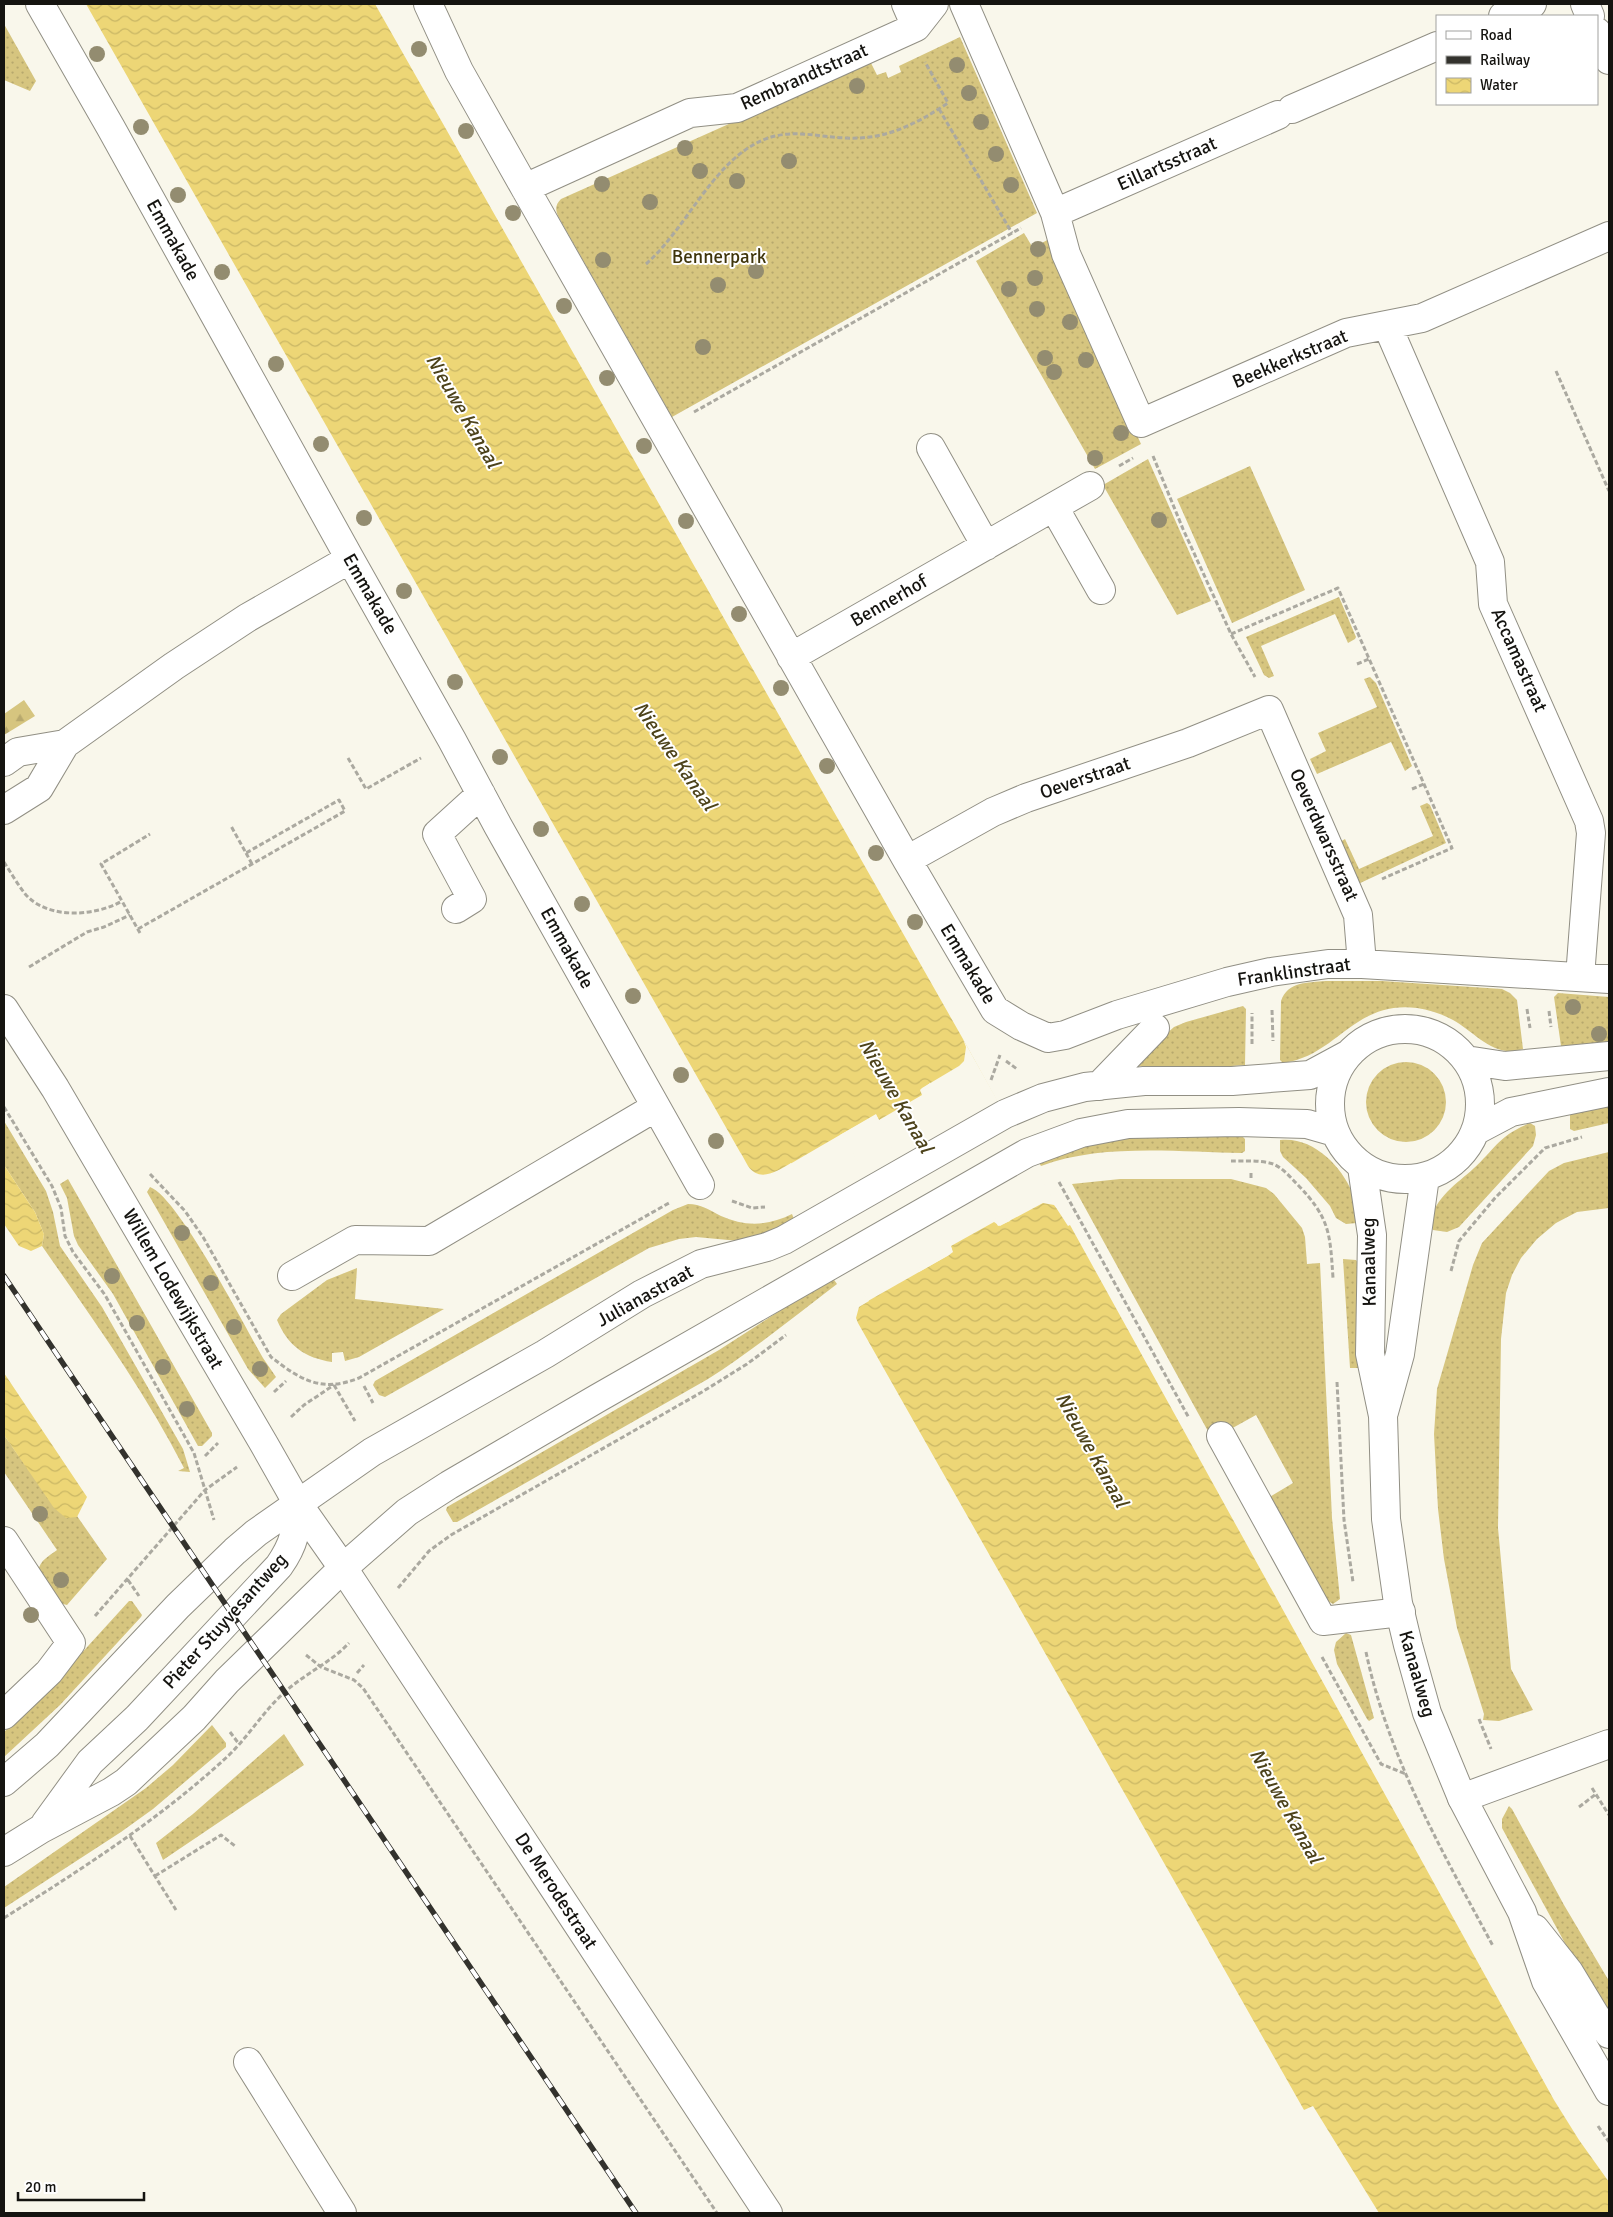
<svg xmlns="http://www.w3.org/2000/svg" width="1613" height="2217" font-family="Signika,sans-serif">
	<defs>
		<pattern id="grass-dots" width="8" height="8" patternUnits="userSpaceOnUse" patternTransform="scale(1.25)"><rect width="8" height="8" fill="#d6c57f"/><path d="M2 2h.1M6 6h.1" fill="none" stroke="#b7a86d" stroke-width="1.8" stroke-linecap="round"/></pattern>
		<pattern id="forest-firs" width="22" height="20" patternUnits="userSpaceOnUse" patternTransform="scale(1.25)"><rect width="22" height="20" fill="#d6c57f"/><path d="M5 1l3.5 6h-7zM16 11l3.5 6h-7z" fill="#b7a86d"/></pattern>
		<pattern id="water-waves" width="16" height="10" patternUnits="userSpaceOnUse" patternTransform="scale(1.25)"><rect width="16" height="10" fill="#edd676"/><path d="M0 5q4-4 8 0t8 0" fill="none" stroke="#cab765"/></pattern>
	</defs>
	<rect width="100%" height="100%" fill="#f9f7eb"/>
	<path fill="url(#grass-dots)" d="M4,24L36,81L30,91L4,80Z
		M960,37L1037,213L672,417L559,218C555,210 555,205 561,199L870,61L877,75L886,72L888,78L901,72L899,66Z
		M1024,233L1033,248L1049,239L1141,444L1095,469L976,261Z
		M1148,459L1211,601L1177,615L1103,485Z
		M1250,466L1305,590L1232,623L1177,499Z
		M1339,597L1356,637L1355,639L1348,643L1335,614L1261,646L1274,676L1269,678L1264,675L1246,637Z
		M1370,677L1376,683L1412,766L1405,771L1391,742L1317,774L1310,759L1326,751L1318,733L1377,707L1364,679Z
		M1427,803L1430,805L1446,843L1356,885L1340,842L1345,839L1359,869L1433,836L1420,806Z
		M1326,981H1382L1502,989L1510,993L1517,1000L1523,1049C1494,1059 1475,1032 1453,1020C1442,1014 1429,1010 1417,1008C1354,1000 1337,1056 1283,1063L1280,1060L1281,1001C1288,981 1307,983 1326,981Z
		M1558,993L1609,997V1043L1561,1046L1554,997Z
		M1243,1006L1246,1009L1245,1065L1219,1067L1136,1066V1061L1174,1027L1186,1022Z
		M1366 1102a40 40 0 1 1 80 0a40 40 0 1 1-80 0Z
		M1609,1105V1123L1574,1131L1570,1129V1113Z
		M4,1121L46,1191L53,1212L60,1246L102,1307L183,1449L190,1472L178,1471L184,1468C144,1390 92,1318 42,1246L44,1234L35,1212L4,1165Z
		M1530,1123L1535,1126L1536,1135L1533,1146L1459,1227L1447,1232L1433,1230C1425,1204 1458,1183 1473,1169C1496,1148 1498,1136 1530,1123Z
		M1242,1136L1245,1139V1151L1242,1153C1178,1152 1101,1143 1041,1166L1037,1160L1116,1137Z
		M1280,1140C1312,1136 1341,1165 1352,1192C1356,1201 1356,1214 1357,1223L1346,1224L1336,1218L1330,1206L1306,1178L1283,1157L1280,1151Z
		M1609,1152V1208L1577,1212L1556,1223L1537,1239L1521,1258L1512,1275L1506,1293L1501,1339L1498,1528L1511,1669L1533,1710L1499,1721L1483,1720L1484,1714L1457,1628L1444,1559L1438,1509L1434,1434L1437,1389L1473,1265L1482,1243L1549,1171L1564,1163Z
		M68,1179L212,1433V1436L202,1446H198L113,1294L78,1245L74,1236L67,1198L60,1184Z
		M1120,1179H1231L1266,1188L1274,1194L1302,1228L1305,1237L1307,1264L1320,1263L1332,1518L1340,1599L1333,1604L1323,1598L1266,1499L1293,1483L1256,1415L1229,1430L1209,1433L1072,1184Z
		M150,1187C178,1197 245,1327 263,1358L276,1377L265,1388L248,1369L147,1192Z
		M688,1204C701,1204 709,1210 721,1216C745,1227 768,1226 792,1214L794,1219L764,1235L739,1241L696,1237L679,1239L649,1248L385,1397L379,1395L373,1385L375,1381L673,1210Z
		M1343,1259L1356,1260L1359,1264V1368H1350Z
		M357,1268L355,1299L444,1309L359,1357L345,1361L343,1352L332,1353V1362C305,1358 288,1346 277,1320L281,1314L327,1280Z
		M832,1277L837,1284C794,1317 753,1350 708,1379L457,1522H453L446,1510L447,1507L719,1350Z
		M4,1435L18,1455L77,1516L107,1559L67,1605L59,1603L38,1571C40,1560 49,1556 57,1550L4,1472Z
		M129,1601H132L142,1615L141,1617L60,1705L4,1757V1732L48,1690Z
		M1346,1633L1351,1635L1374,1718L1369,1721L1367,1719L1337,1664L1334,1650L1336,1642Z
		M212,1725L226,1743V1747L153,1809L121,1832L4,1908V1887L146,1788L173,1765Z
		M284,1734L304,1765L163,1860L156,1843L193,1814Z
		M1509,1806L1512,1809L1564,1905L1609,1981V2014L1578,1967L1502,1828V1819Z"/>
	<path fill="url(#forest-firs)" d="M24,700L35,716L4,735V714Z"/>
	<path fill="url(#water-waves)" fill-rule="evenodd" d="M86,4H375L963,1039L1055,1206L1068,1226L1070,1225L1554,2100L1579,2140L1609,2182V2213H1379L1313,2106L1304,2110L858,1323L856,1318L859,1307L869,1301L791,1163C777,1171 760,1183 748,1166C745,1161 743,1156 740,1152ZM930,1083L1010,1221L998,1226L921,1090ZM876,1115L952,1249L949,1255L919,1272L840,1135Z
		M4,1165L35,1212L44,1234L42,1246L31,1251L19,1246L4,1224Z
		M4,1373L87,1497L77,1517L66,1518L54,1508L4,1435Z"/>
	<path fill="#f9f7eb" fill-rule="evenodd" d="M963,1039L1059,1210L1054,1205L1043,1203L1000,1226L994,1222L951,1246L953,1252L949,1255L868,1301L790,1164L876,1114L879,1120L922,1095L920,1090L922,1088L959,1066L964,1061L966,1047ZM930,1086L1007,1220L999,1224L925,1094L923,1090ZM875,1118L950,1250L920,1269L843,1136Z"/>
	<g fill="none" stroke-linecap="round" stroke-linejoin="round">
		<defs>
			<path id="minor" d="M40,4L111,128L350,559L452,740L498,826L700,1185
				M428,4L459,71L525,188L907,860L995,1010L1021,1026L1048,1038L1065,1035L1117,1015L1227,982L1271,972L1328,964H1362L1609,979
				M906,4L916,27
				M964,4L1055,213
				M1585,4L1590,16
				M1503,16L1532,4
				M1597,32L1609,60
				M1292,109L1437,46
				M1278,115L1055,213L1066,254L1141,423L1346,333L1422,318L1609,236
				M525,188L690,113L737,108L916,27L934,4
				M1387,325L1490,562L1493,604L1589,821L1591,833L1580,977
				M931,448L986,546
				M1054,507L1101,590
				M791,657L1090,486
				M4,762L18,752L65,744
				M4,810L39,788L65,744L174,666L247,618L350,559
				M907,860L993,812L1026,798L1188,743L1269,710L1358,915L1362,964
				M456,909L472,899L437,834L481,794
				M4,1009L55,1088L264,1444L298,1504
				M292,1276L355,1240L429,1241L656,1107
				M1221,1436L1323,1621L1401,1612
				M4,1541L71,1643L49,1672L4,1715
				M343,1568L768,2213
				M1462,1798L1609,1744
				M248,2062L342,2213"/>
			<path id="major" d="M1330 1104a75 75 0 1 1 150 0a75 75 0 1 1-150 0Z
				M1466,1060L1505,1066L1609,1056
				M1099,1086L1155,1028
				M1475,1131L1511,1112L1609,1092
				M1362,1167L1372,1235L1370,1354L1383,1416L1386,1519L1398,1603L1408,1645L1427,1713L1462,1798L1522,1912L1546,1981L1609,2091
				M1384,1412L1400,1354L1425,1177
				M298,1504L343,1568
				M4,1782L47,1745L178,1606L235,1551L256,1533L372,1452L545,1354L642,1294L701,1264L767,1247L784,1240L1005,1114L1043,1098L1085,1087L1144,1081H1232L1310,1075L1347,1055
				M45,1824L90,1762L137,1718L279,1566C295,1543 296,1531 298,1504
				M4,1852L41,1829L111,1792L126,1782L194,1718L227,1681L343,1568L407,1512L449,1485L598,1398L1027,1153L1081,1133L1128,1124L1239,1122L1307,1124L1335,1132
				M1535,1929L1569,1972L1595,2015L1609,2034"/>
		</defs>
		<use href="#minor" stroke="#918f84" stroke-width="30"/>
		<use href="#major" stroke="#918f84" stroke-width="30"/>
		<path stroke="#aba9a0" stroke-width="3" stroke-dasharray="5 2.5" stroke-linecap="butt" d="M939,109L1012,233
			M646,264C687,228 713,161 763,140C791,128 817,137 846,138C886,140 916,124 948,103L925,62
			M1556,371L1609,491
			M694,412L1021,228
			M1153,456L1183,529L1231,634L1255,677
			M1119,466L1133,458
			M1231,634L1338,588L1452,848L1382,879
			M1357,664L1369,659
			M348,758L366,789L421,758
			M1412,789L1424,784
			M246,853L252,864
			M4,862C11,873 18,885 26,895C49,920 96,916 122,901
			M138,929L345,811L339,800L246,853L231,826
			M140,933L101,864L150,834
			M29,967L87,932L104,927L130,915
			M1527,1009L1530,1028
			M1272,1010L1273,1041
			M1549,1011L1551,1027
			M1252,1044V1013
			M1006,1061L1017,1069
			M991,1080L1000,1055
			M4,1107L52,1186L61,1208L65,1236L73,1252L105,1295L194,1453L214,1520
			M1231,1161C1243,1161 1261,1160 1273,1164C1283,1168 1290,1177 1297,1184C1330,1218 1330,1233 1333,1278
			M150,1174L185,1211L203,1237L271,1357C301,1380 321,1393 359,1378L669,1203
			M1251,1178V1172
			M1059,1182L1189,1418
			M732,1201L752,1208L765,1207
			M1451,1271L1459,1241L1495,1198L1545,1148L1582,1137
			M1337,1382L1344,1520L1353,1582
			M334,1385L355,1421
			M364,1386L373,1403
			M274,1392L286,1381
			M291,1417L304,1405L334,1385
			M205,1456L218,1443
			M128,1580L139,1596
			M398,1588L429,1551L451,1535L702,1392L747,1364L786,1335
			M95,1616L205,1490L237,1467
			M1366,1652C1388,1757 1443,1853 1493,1946
			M306,1655L321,1667L354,1680L363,1688L717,2213
			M1322,1657L1381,1764L1406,1774
			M357,1673L364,1665
			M1479,1719L1491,1749
			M230,1732L239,1744
			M1592,1788L1609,1815
			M1579,1807L1596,1794
			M130,1836L176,1910
			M155,1876L221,1835L235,1846
			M4,1918C82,1869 160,1819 228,1756C249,1736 264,1710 286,1691C306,1673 330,1663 349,1643
			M1598,2126L1609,2142"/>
		<use href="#minor" stroke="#fff" stroke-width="28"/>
		<use href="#major" stroke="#fff" stroke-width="28"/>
		<defs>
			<path id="rail" d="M4,1276L636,2213"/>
		</defs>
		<use href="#rail" stroke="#33322d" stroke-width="5.5"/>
		<use href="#rail" stroke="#fff" stroke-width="4" stroke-dasharray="11" stroke-linecap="butt"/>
	</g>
	<g fill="#938c70">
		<circle cx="419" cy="49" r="8"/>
		<circle cx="97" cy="54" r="8"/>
		<circle cx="957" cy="65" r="8"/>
		<circle cx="857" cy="86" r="8"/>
		<circle cx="969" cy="93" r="8"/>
		<circle cx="981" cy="122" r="8"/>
		<circle cx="141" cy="127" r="8"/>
		<circle cx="466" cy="131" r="8"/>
		<circle cx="685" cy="148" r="8"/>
		<circle cx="996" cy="154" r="8"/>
		<circle cx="789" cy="161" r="8"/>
		<circle cx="700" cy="171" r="8"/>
		<circle cx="737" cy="181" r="8"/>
		<circle cx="602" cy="184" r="8"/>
		<circle cx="1011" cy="185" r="8"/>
		<circle cx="178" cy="195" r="8"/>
		<circle cx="650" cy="202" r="8"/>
		<circle cx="513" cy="213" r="8"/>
		<circle cx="1038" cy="249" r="8"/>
		<circle cx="603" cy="260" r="8"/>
		<circle cx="756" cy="271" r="8"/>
		<circle cx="222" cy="272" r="8"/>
		<circle cx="1035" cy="278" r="8"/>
		<circle cx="718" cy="285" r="8"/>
		<circle cx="1009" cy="289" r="8"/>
		<circle cx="564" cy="306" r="8"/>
		<circle cx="1037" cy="309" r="8"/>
		<circle cx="1070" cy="322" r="8"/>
		<circle cx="703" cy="347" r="8"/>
		<circle cx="1045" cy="358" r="8"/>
		<circle cx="1086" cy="360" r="8"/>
		<circle cx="276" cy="364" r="8"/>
		<circle cx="1054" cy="372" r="8"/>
		<circle cx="607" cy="378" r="8"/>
		<circle cx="1121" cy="433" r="8"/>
		<circle cx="321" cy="444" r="8"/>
		<circle cx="644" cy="446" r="8"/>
		<circle cx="1095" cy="458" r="8"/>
		<circle cx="364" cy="518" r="8"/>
		<circle cx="1159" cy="520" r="8"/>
		<circle cx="686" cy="521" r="8"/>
		<circle cx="404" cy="591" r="8"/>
		<circle cx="739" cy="614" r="8"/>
		<circle cx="455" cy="682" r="8"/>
		<circle cx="781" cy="688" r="8"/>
		<circle cx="500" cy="757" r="8"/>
		<circle cx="827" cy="766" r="8"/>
		<circle cx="541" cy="829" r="8"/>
		<circle cx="876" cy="853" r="8"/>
		<circle cx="582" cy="904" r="8"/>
		<circle cx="915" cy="922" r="8"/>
		<circle cx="633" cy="996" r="8"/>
		<circle cx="1573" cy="1007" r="8"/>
		<circle cx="1599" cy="1034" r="8"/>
		<circle cx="681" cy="1075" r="8"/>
		<circle cx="716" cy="1141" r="8"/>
		<circle cx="182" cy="1233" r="8"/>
		<circle cx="112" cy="1276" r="8"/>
		<circle cx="211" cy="1283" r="8"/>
		<circle cx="137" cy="1323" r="8"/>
		<circle cx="234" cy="1327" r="8"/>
		<circle cx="163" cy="1367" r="8"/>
		<circle cx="260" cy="1369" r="8"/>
		<circle cx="187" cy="1409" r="8"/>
		<circle cx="40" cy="1514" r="8"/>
		<circle cx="61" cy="1580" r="8"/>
		<circle cx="31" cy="1615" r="8"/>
	</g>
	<g text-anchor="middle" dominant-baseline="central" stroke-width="4" stroke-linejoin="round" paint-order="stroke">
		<g font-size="19" fill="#151410" stroke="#fff">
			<text transform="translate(804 77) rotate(-24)">Rembrandtstraat</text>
			<text transform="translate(1167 164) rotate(-24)">Eillartsstraat</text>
			<text transform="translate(173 240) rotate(61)">Emmakade</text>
			<text transform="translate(1290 359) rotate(-23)">Beekkerkstraat</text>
			<text transform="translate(370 594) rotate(60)">Emmakade</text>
			<text transform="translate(889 601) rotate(-30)">Bennerhof</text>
			<text transform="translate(1519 660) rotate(66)">Accamastraat</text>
			<text transform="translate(1085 778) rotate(-19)">Oeverstraat</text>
			<text transform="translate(1324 835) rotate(66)">Oeverdwarsstraat</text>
			<text transform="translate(567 948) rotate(61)">Emmakade</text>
			<text transform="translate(968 964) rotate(59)">Emmakade</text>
			<text transform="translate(1294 972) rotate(-8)">Franklinstraat</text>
			<text transform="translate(1369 1262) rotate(-91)">Kanaalweg</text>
			<text transform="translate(173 1289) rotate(60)">Willem Lodewijkstraat</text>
			<text transform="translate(645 1296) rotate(-29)">Julianastraat</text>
			<text transform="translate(225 1621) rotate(-48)">Pieter Stuyvesantweg</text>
			<text transform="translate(1417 1674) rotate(74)">Kanaalweg</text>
			<text transform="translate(556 1891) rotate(57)">De Merodestraat</text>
		</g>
		<g font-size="19" fill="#3f350b" stroke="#fff">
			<text x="719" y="257">Bennerpark</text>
		</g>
		<g font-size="20" font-style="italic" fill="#4d431b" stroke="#fff">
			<text transform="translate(463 411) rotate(60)">Nieuwe Kanaal</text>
			<text transform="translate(675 756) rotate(55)">Nieuwe Kanaal</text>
			<text transform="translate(896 1096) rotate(60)">Nieuwe Kanaal</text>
			<text transform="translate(1092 1450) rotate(61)">Nieuwe Kanaal</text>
			<text transform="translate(1286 1806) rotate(61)">Nieuwe Kanaal</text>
		</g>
	</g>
	<rect width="1613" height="2217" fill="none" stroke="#151410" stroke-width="10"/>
	<rect x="1436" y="15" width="162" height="90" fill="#ffffff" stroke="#a1a19f"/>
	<rect x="1446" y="31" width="25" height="8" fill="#ffffff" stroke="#a1a19f"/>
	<text x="1480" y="40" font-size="15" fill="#151410">Road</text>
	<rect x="1446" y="56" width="25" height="8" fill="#33322d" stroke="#a1a19f"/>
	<text x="1480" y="65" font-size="15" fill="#151410">Railway</text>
	<rect x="1446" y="78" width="25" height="15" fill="url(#water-waves)" stroke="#a1a19f"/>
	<text x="1480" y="90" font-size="15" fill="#151410">Water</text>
	<path d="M18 2192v8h126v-8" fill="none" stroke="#151410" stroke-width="2.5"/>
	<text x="25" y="2192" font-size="15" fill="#151410" stroke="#ffffff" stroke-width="4" paint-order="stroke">20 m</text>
</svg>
